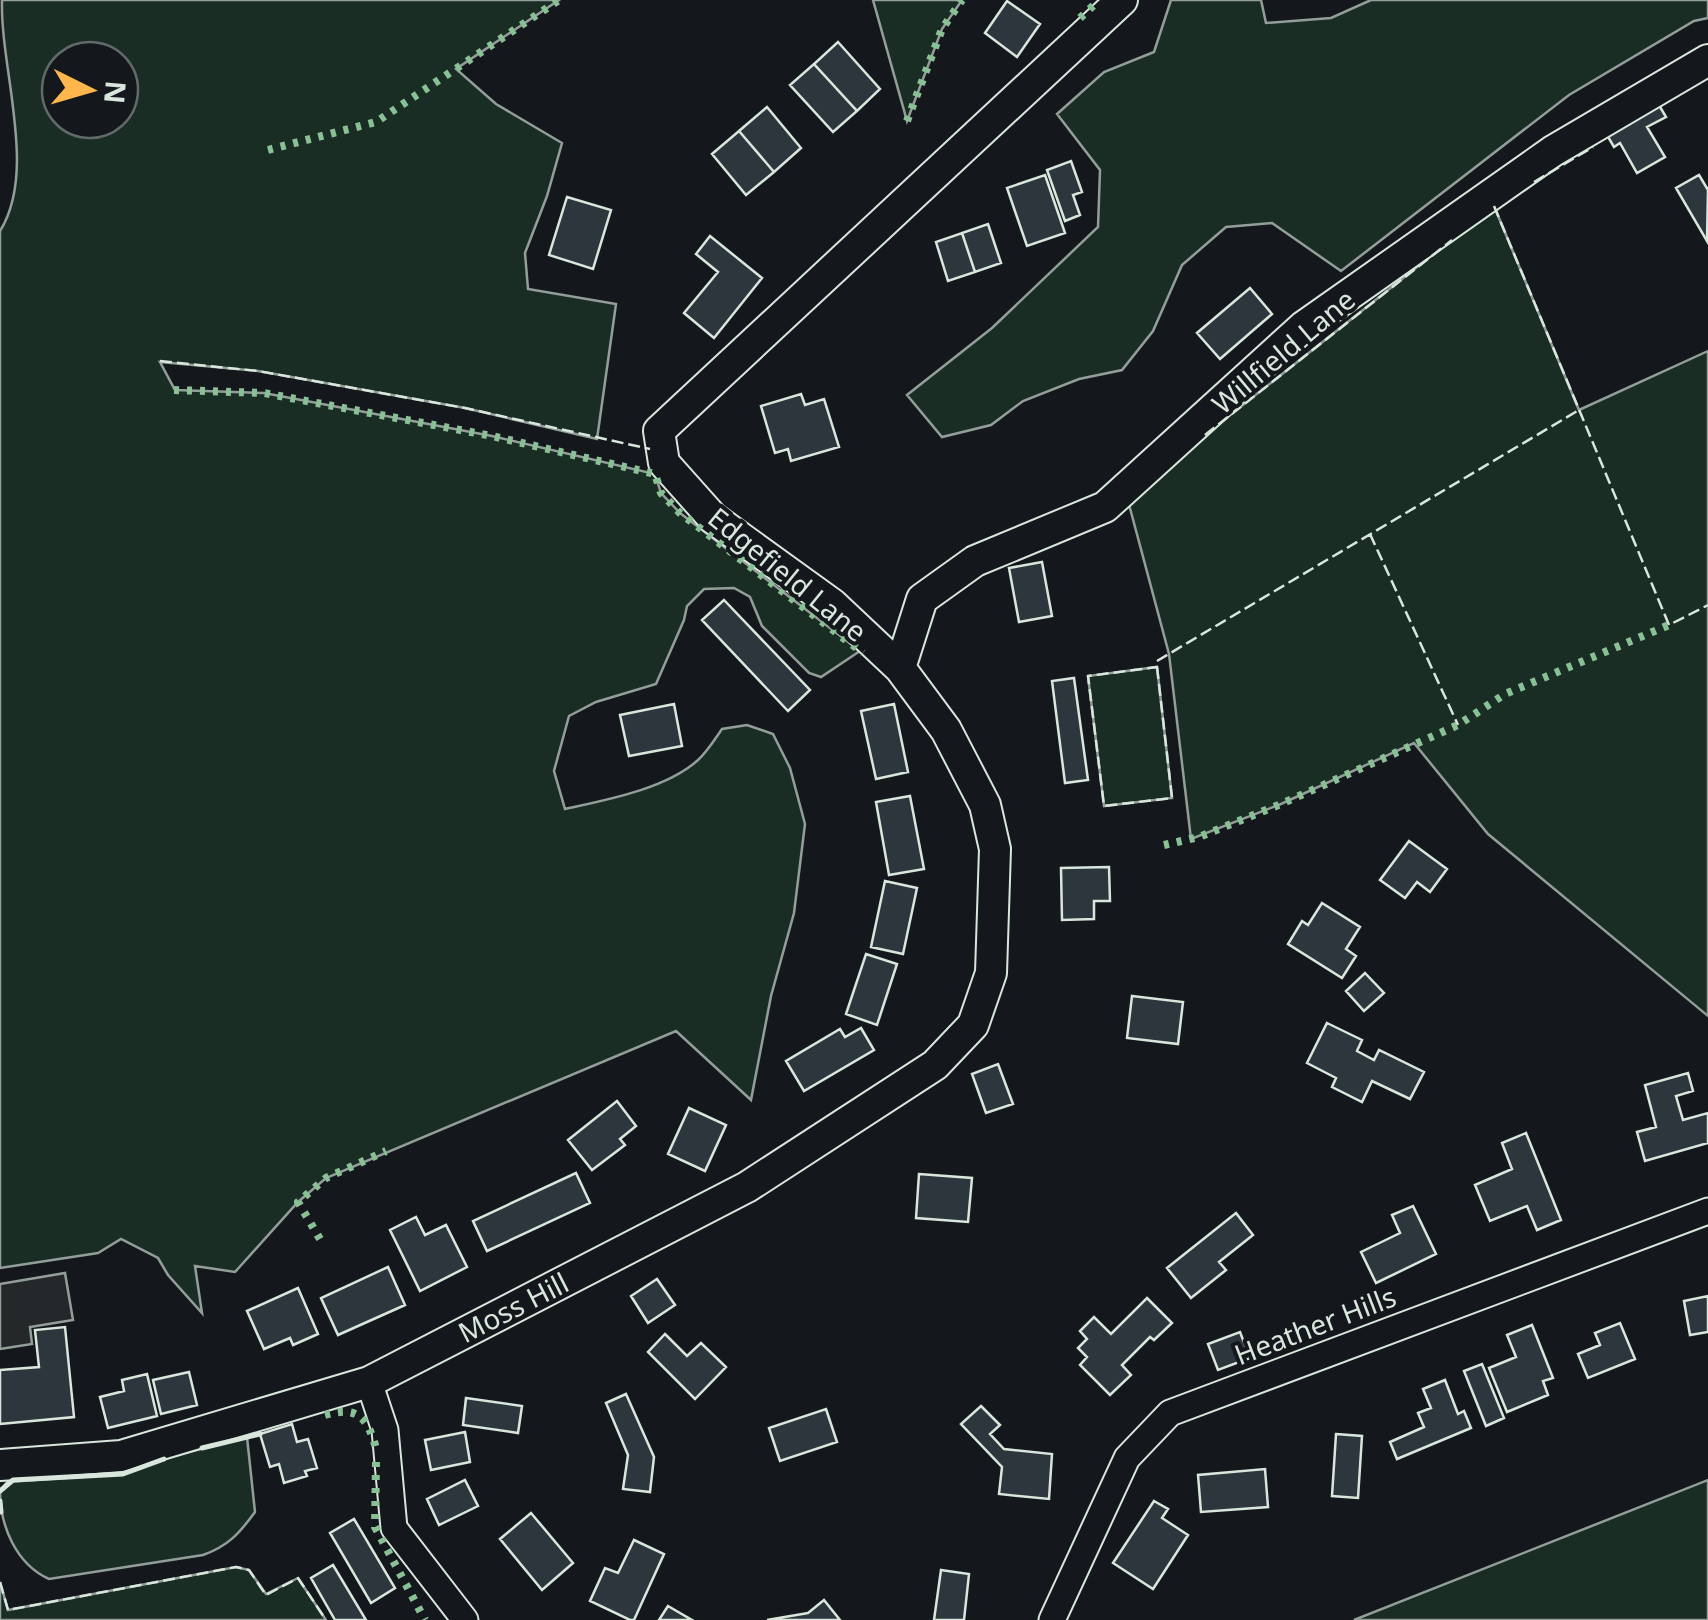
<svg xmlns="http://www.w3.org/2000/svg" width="1708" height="1620" font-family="'Noto Sans',sans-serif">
	<rect width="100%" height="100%" fill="#14181c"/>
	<path fill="#1a2d24" stroke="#939e99" stroke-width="2.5" fill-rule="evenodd" d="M2,0H559L456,69L496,104L562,143L547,196L525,253L528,289L616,304L597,439L465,408L258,371L160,362L175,390L264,393L492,436L655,474L661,493L680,513L860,651L821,677L809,673L762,626L750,597L734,588L704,589L687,606L684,620L656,684L596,702L569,716L554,771L565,809C606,800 666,789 698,760C707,752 715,739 722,729L747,725L773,734L790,768L805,824L794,913L771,996L751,1100L676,1031L326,1178L298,1202L235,1272L195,1266L202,1313L168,1275L158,1258L121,1239L98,1253L0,1268V231C38,170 0,70 2,0ZM60,60H120V120H60Z
		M873,0H962L942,29L907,121Z
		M1171,0H1261L1266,23L1331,18L1371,0H1708V18L1694,21L1569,95L1341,271L1272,223L1226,227L1182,265L1153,331L1122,370L1079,379L1023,401L991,425L942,437L907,395L992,328L1098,227L1100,170L1057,114L1104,72L1154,52Z
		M1494,206L1579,410L1708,351V1016L1488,834L1414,743L1281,804L1191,839L1169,654L1127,497Z
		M1157,667L1172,798L1104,806L1088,676Z
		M247,1437L255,1512C239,1534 228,1546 203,1555L49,1579C16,1564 0,1526 0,1491L7,1482L123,1474L173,1456Z
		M1708,1480V1620H1354Z
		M236,1567L249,1570L266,1594L298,1578L326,1620H0V1582L8,1610Z"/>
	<path fill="#24282b" stroke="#939e99" stroke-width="2.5" d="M65,1273L73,1320L30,1327L32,1344L0,1349V1284Z"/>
	<path fill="#2c363c" stroke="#d8e6dc" stroke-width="2.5" d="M1007,1L1040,24L1017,57L985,33Z
		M838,42L880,89L857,111L814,64Z
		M814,64L857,111L833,132L790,85Z
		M1656,100L1666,117L1647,127L1665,157L1637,173L1620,143L1614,147L1604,130Z
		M767,107L801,148L774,172L739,131Z
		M739,131L774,172L746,195L712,154Z
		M1071,161L1082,192L1073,195L1080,215L1065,221L1047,170Z
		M1045,175L1065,233L1027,246L1007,188Z
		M1699,175L1708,190L1707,241L1676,188Z
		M567,197L611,210L593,269L549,255Z
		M988,224L1001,263L975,272L962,233Z
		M962,233L975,272L948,281L936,242Z
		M710,236L762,278L714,338L684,313L718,272L696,254Z
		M1250,288L1272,314L1220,359L1197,333Z
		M801,394L805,405L824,399L839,447L791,461L788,449L775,453L761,406Z
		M1042,562L1052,616L1019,622L1009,568Z
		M724,600L810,690L788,711L702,620Z
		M1074,678L1088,780L1065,783L1052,681Z
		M674,704L682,746L629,756L620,715Z
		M894,704L908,772L876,779L861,711Z
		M910,796L924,869L889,875L876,802Z
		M1409,841L1447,869L1430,892L1417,882L1405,898L1380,880Z
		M1109,867L1110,901H1094V919L1062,920L1061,868Z
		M885,881L917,888L903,954L871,947Z
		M1322,903L1360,927L1346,949L1356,956L1342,978L1288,944L1302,921L1308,925Z
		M866,954L897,964L877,1025L846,1014Z
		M1365,973L1384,993L1364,1011L1346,991Z
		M1132,996L1183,1002L1178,1044L1127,1038Z
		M1327,1023L1362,1040L1357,1051L1374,1060L1379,1050L1424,1072L1410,1099L1372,1081L1362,1102L1332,1087L1336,1078L1307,1063Z
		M861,1028L874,1050L804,1091L786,1061L840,1029L845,1037Z
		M998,1064L1013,1104L986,1113L972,1074Z
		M1688,1073L1693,1091L1676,1096L1683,1120L1708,1113V1143L1645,1161L1637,1132L1656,1127L1645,1085Z
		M617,1101L636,1126L620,1139L625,1145L592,1170L568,1140Z
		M689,1108L726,1125L705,1171L668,1154Z
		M1526,1133L1561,1220L1537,1230L1527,1206L1490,1221L1475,1185L1512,1169L1502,1143Z
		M576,1173L590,1203L487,1251L473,1221Z
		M919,1174L972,1178L968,1222L916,1218Z
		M1413,1206L1436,1254L1376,1283L1361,1252L1400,1233L1392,1215Z
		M1236,1213L1253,1235L1219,1262L1226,1270L1191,1298L1167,1268Z
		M416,1217L425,1235L446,1225L467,1267L420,1291L390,1230Z
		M388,1267L405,1305L338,1335L321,1298Z
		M657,1279L675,1305L648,1323L631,1296Z
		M298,1288L318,1334L293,1345L290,1338L264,1349L247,1311Z
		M1708,1296V1332L1690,1335L1684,1301Z
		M1147,1298L1172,1323L1154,1340L1150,1337L1122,1365L1131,1375L1110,1395L1080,1365L1087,1357L1078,1348L1087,1339L1080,1331L1094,1317L1111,1334Z
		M1620,1323L1635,1359L1588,1378L1578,1354L1600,1345L1595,1333Z
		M1532,1325L1553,1378L1543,1381L1548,1395L1507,1412L1489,1368L1516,1357L1507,1335Z
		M65,1327L74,1417L0,1424V1370L39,1367L35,1330Z
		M1240,1332L1250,1358L1218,1370L1208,1344Z
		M665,1334L687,1356L701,1343L726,1367L695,1399L648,1352Z
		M1482,1364L1504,1418L1486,1426L1464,1371Z
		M189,1372L197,1405L161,1414L153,1380Z
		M147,1374L157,1416L108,1428L100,1397L124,1391L122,1380Z
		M1445,1380L1458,1414L1464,1411L1471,1428L1397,1459L1390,1442L1424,1427L1418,1413L1431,1408L1423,1389Z
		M626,1394L654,1457L650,1492L623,1489L628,1455L606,1403Z
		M466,1398L522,1406L518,1433L463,1425Z
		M981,1406L1000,1425L990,1434L1004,1449L1052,1454L1049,1499L999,1494L1002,1467L961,1424Z
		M826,1409L837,1442L780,1461L769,1428Z
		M292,1424L297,1442L308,1439L317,1468L305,1471L307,1476L284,1483L279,1464L270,1467L260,1434Z
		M465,1432L470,1462L431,1470L425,1440Z
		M1336,1434L1362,1436L1358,1498L1332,1496Z
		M1265,1469L1268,1507L1201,1512L1198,1475Z
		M465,1480L478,1506L439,1525L427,1499Z
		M1154,1501L1168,1509L1162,1518L1188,1535L1153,1589L1113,1563Z
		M531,1513L573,1563L542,1590L500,1539Z
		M354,1519L395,1588L371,1603L330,1533Z
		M634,1540L664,1554L634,1620H630L590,1601L605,1568L618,1573Z
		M333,1565L366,1620H335L311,1578Z
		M941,1570L969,1574L964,1620H934Z
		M824,1600L840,1620H767L808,1613Z
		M668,1606L692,1620H659Z"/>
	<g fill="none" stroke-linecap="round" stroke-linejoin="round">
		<defs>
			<path id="minor" d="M369,1382L385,1430L394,1528L465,1620
				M1052,1620L1127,1458L1170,1413L1708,1211"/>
			<path id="tertiary" d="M900,668L922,599L975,561L1105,507L1303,327L1553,151L1708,60
				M0,1465L121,1456L369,1382L747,1187L935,1065L973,1025L991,973L995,849L985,805L946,730L900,668L832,604L713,518L664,463L659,431L1122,0"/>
		</defs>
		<use href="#minor" stroke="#d8e6dc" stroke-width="29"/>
		<use href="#tertiary" stroke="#d8e6dc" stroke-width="34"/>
		<use href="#minor" stroke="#14181c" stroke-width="25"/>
		<use href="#tertiary" stroke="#14181c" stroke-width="30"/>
		<path stroke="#8ac095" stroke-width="8" stroke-dasharray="5 8" stroke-linecap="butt" d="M1080,18L1095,4
			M907,121L942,29L962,0
			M268,150L376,122L559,0
			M174,390L264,393L492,436L655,474L661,493L680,513L863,653
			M1164,845L1199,837L1281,804L1458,725L1505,694L1669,625
			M320,1239L298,1202L326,1178L386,1151
			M325,1415C357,1406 367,1416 376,1448
			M376,1462L375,1527L425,1620"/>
		<path stroke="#d8e6dc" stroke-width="2.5" stroke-dasharray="12 5" stroke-linecap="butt" d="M1534,182L1593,147
			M1494,206L1669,625L1708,605
			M160,361L258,371L465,408L650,449
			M1205,435L1452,240
			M1370,534L1458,725
			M1157,661L1579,410
			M1157,667L1172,798L1104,806L1088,676Z
			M0,1582L8,1610L236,1567L249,1570L266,1595L298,1578L326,1620"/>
		<path stroke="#d8e6dc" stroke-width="5" d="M202,1448L260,1434
			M0,1491L13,1480L123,1474L164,1459
			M0,1501L1,1512"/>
	</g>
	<g text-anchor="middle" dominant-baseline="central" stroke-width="8" stroke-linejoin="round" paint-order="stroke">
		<g font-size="28" fill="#d8e6dc" stroke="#14181c">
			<text transform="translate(1283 351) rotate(-40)">Willfield Lane</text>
			<text transform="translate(788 574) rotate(39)">Edgefield Lane</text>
			<text transform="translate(513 1307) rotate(-27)">Moss Hill</text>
			<text transform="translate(1315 1325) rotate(-21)">Heather Hills</text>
		</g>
	</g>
	<g transform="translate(90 90) rotate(95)"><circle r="48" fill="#14181c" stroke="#626a69" stroke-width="2.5"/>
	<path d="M0-8L18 38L0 25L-18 38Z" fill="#ffb74d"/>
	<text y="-15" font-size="28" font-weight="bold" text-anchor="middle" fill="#d8e6dc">N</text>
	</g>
</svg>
